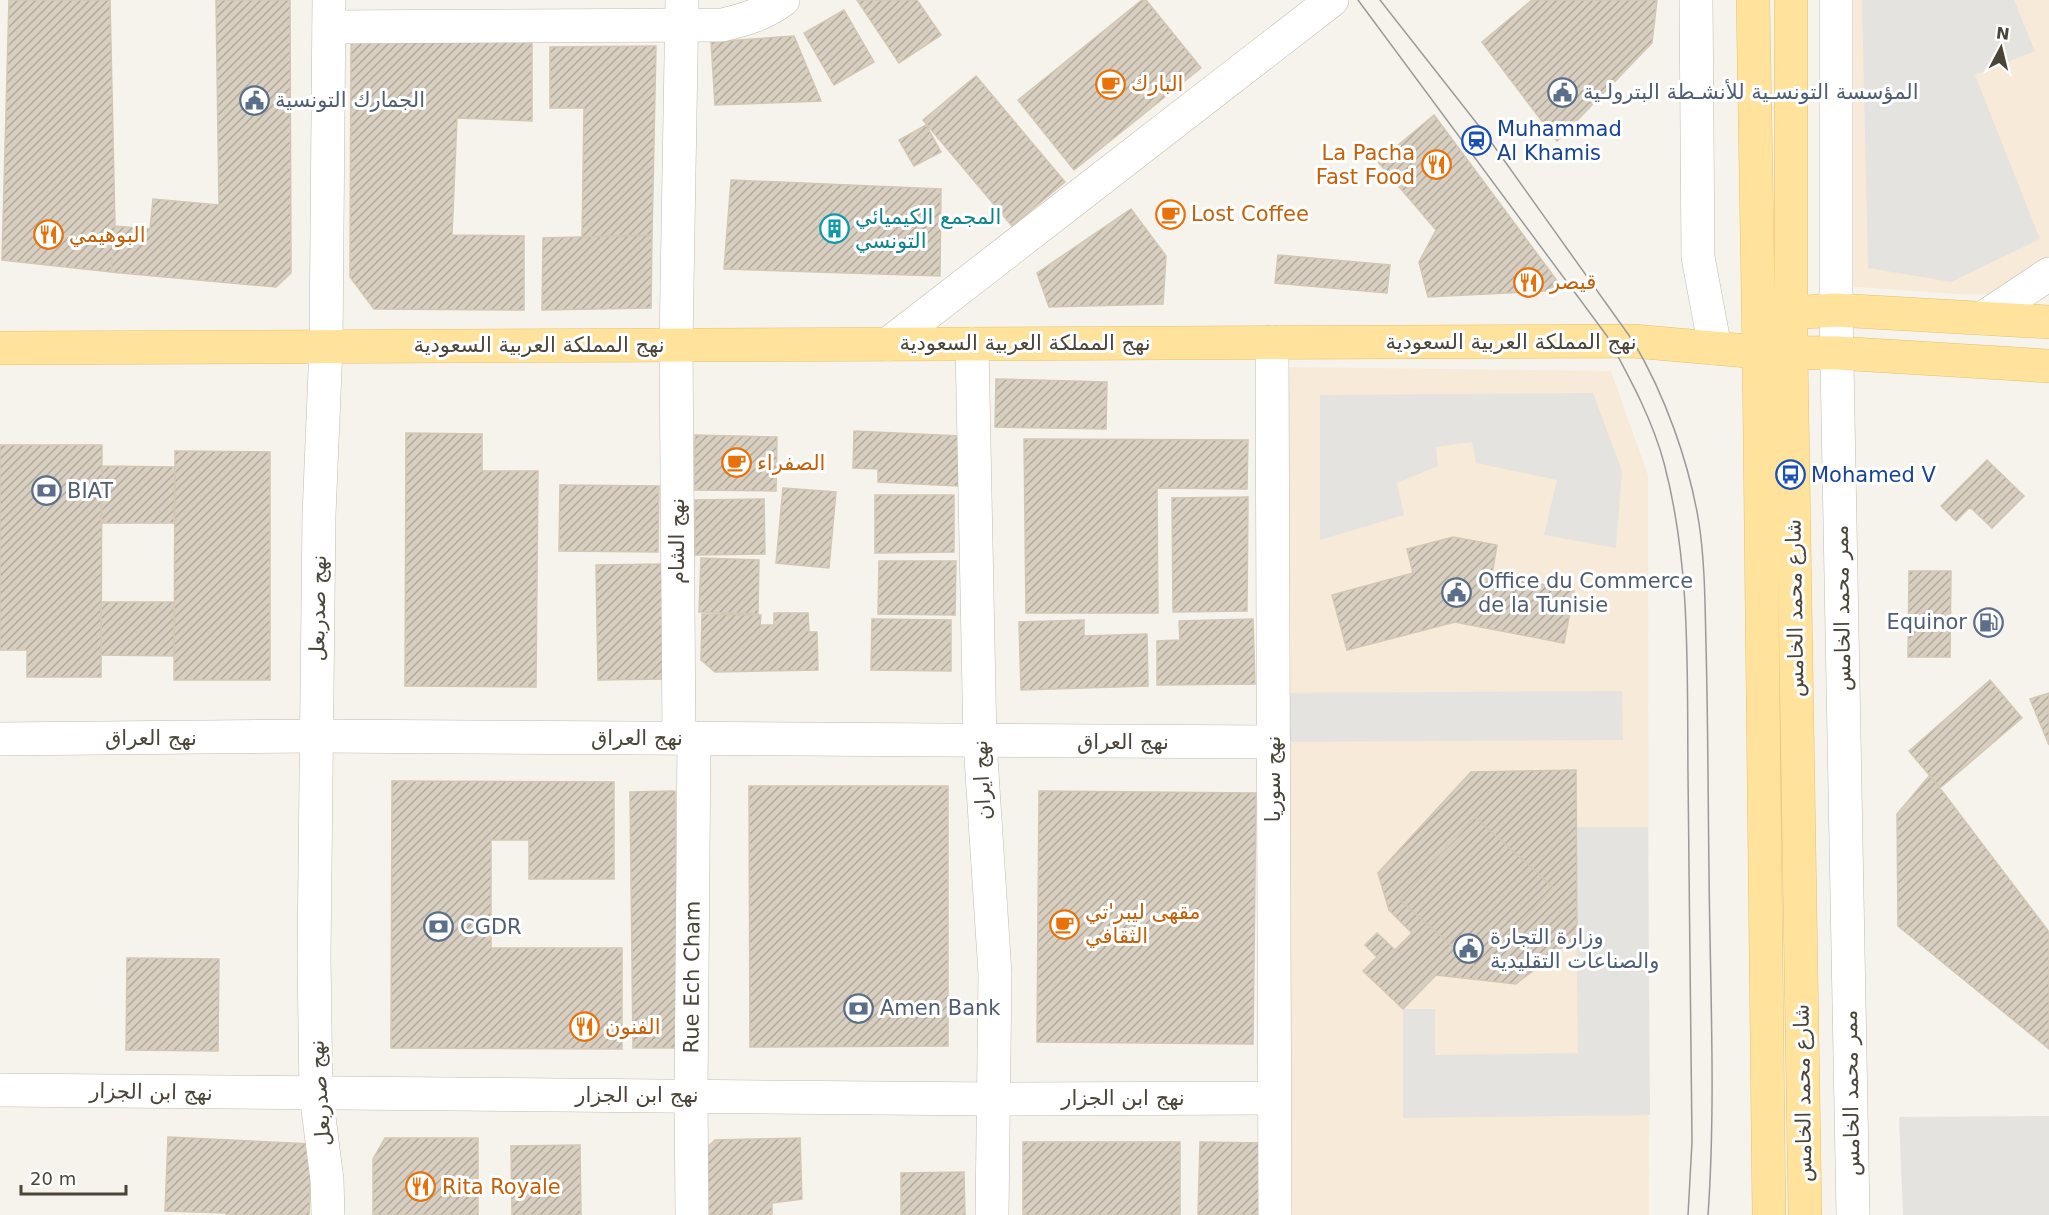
<svg xmlns="http://www.w3.org/2000/svg" width="2049" height="1215" font-family="'DejaVu Sans',Cairo,sans-serif">
	<defs>
		<pattern id="building-hatch" width="6" height="6" patternUnits="userSpaceOnUse" patternTransform="scale(1.5)"><rect width="6" height="6" fill="#d8cfc1"/><path d="M-1 1l2-2M0 6l6-6M5 7l2-2" fill="none" stroke="#b1aa9e"/></pattern>
	</defs>
	<rect width="100%" height="100%" fill="#f6f3ec"/>
	<path fill="#f7ead8" d="M1845,0H2049V295L1957,294L1844,286Z
		M1287,367L1611,371L1648,475L1649,1215H1292Z"/>
	<path fill="#e5e3e0" d="M1862,0H2014L2035,51L1975,75L2040,239L1951,282L1868,268Z
		M1593,393L1622,471L1616,548L1544,535L1557,480L1476,463L1472,442L1436,447L1438,466L1397,483L1404,515L1320,540V395Z
		M1622,691L1623,740L1289,742V693Z
		M1575,827H1648L1650,1115L1403,1118V1009H1435V1055L1578,1053Z
		M2049,1116V1215H1903L1899,1117Z"/>
	<path fill="url(#building-hatch)" stroke="#d3c7b4" stroke-width="1.5" d="M9,0H110L115,226L111,272L2,260Z
		M216,0H290L291,273L276,287L111,272L115,226L150,229L153,199L219,205Z
		M857,0H917L941,35L899,63Z
		M1142,0H1146L1201,68L1074,170L1018,100Z
		M1532,0H1657L1652,43L1557,141L1482,42Z
		M844,10L874,62L834,85L804,33Z
		M794,36L821,101L715,105L711,42Z
		M351,39L532,42V121L457,118L452,235L524,236V310L374,309L350,277Z
		M656,46L652,235L582,237L584,108H550V47Z
		M976,76L1065,182L1012,226L923,120Z
		M1434,115L1564,290L1428,297L1419,262L1436,230L1378,162Z
		M926,125L941,152L914,166L899,140Z
		M731,180L941,189L940,276L724,269Z
		M1131,209L1166,256L1163,304L1049,307L1037,273Z
		M652,235L651,308L542,310L543,238Z
		M1278,255L1390,265L1387,293L1275,283Z
		M996,379L1107,382L1106,429L995,427Z
		M854,431L960,436L958,486L878,482V469L853,468Z
		M406,433L482,434V471H538L536,687L405,686Z
		M695,435L777,437L776,491L694,490Z
		M1024,439L1248,440L1247,489L1157,488L1158,613H1026Z
		M0,445H102L101,677H27V650H0Z
		M175,451L270,452V680H174Z
		M1987,460L2024,496L1992,528L1970,507L1956,521L1941,506Z
		M102,466L175,467L174,523H101Z
		M560,485L659,486L658,552L559,551Z
		M783,488L836,492L829,568L776,563Z
		M875,495H954V552L875,553Z
		M1248,497L1247,611L1173,612L1172,498Z
		M764,499L765,554L695,555V500Z
		M1453,537L1497,545L1492,574L1574,591L1564,643L1455,622L1347,650L1332,595L1413,573L1407,549Z
		M701,558L759,560L758,614L699,612Z
		M879,561H956L955,615L878,614Z
		M663,564L664,679L598,680L596,565Z
		M1909,571H1951L1950,657H1908Z
		M101,602H174V656L101,655Z
		M774,613H808L809,632H817L818,670L715,672L701,660L702,614L761,615L760,625H774Z
		M872,619L951,620V671L871,670Z
		M1253,619L1255,684L1157,685V641L1180,640L1179,621Z
		M1084,620V636L1147,634L1148,686L1021,690L1019,622Z
		M1990,680L2022,718L1940,788L1909,751Z
		M2049,693V745L2030,699Z
		M1576,770L1577,936L1516,984L1436,975L1403,1009L1363,971L1377,957L1365,945L1377,933L1395,950L1412,933L1389,910L1378,873L1471,772Z
		M1930,775L2049,932V1049L1898,926L1897,814Z
		M392,781L614,782V879H529V840H491V948H622V1049L391,1048Z
		M749,786H948V1046L750,1047Z
		M675,791L678,1048H633L630,792Z
		M1039,791L1256,793L1253,1044L1037,1042Z
		M1475,817L1553,887L1478,969L1400,900Z
		M127,958L219,959L218,1051L126,1050Z
		M168,1137L312,1144L309,1215H226V1213L165,1211Z
		M385,1138H478V1215H373V1159Z
		M800,1138L802,1199L772,1203V1215H702L701,1153L715,1140Z
		M1023,1142H1180V1215H1023Z
		M1200,1142L1266,1143L1265,1215H1198Z
		M580,1145L581,1215H512L511,1146Z
		M964,1172L965,1215H901V1173Z"/>
	<g fill="none" stroke-linecap="round" stroke-linejoin="round">
		<defs>
			<g id="minor">
				<path d="M1696,0L1698,257L1715,348"/>
				<path d="M1836,0V310L1853,1215"/>
				<path d="M329,27L722,25C744,20 764,14 783,0"/>
				<path d="M1983,318L2049,274"/>
				<path d="M1272,342L1275,1215"/>
				<path d="M888,344L1332,0"/>
				<path d="M972,344L980,742L995,974L992,1215"/>
				<path d="M679,737L676,344L682,0"/>
				<path d="M0,739L316,736L1274,742"/>
				<path d="M0,1090L993,1099L1274,1098"/>
				<path d="M328,1215L327,1180L316,1094L314,956L319,515L326,346L329,0"/>
				<path id="s1" d="M692,1215L691,1095L694,738"/>
			</g>
			<path id="major" d="M1753,0L1759,352L1769,1215
				M1791,0V353L1805,1215
				M1769,312L1791,313L1836,310L2049,322
				M0,348L1633,341L1759,352L1837,353L2049,366"/>
		</defs>
		<use href="#minor" stroke="#c2bbae" stroke-width="34"/>
		<use href="#major" stroke="#e6c16a" stroke-width="34"/>
		<use href="#minor" stroke="#fff" stroke-width="33"/>
		<use href="#major" stroke="#ffe39c" stroke-width="33"/>
		<path stroke="#9a9a9a" stroke-width="1.5" d="M1358,0L1607,336C1629,377 1652,418 1664,463C1691,565 1687,670 1688,775C1689,897 1691,1019 1692,1142L1688,1215
			M1380,0L1486,135L1633,341C1665,395 1689,462 1699,523C1705,563 1705,605 1706,645C1708,720 1708,796 1709,871C1710,986 1716,1101 1708,1215"/>
	</g>
	<defs>
		<symbol id="cafe-ring" viewBox="-11 -11 22 22"><circle r="9.5" fill="#fff" stroke="#e8710a" stroke-width="1.5"/><path d="M-5.5-4.5H6V0H3Q3 3.5 0 3.5H-2.5Q-5.5 3.5-5.5 0ZM3-3.2v2h1.7v-2ZM-6 4.5H4V6H-6Z" fill="#e8710a"/></symbol>
		<symbol id="civic-ring" viewBox="-11 -11 22 22"><circle r="9.5" fill="#fff" stroke="#5c6f8a" stroke-width="1.5"/><path d="M-.6-6.5H3V-4.5H.6V-3L4-1V1h2V6H-6V1h2V-1L-.6-3ZM-1.2 2.5V6h2.4V2.5Z" fill="#5c6f8a"/></symbol>
		<symbol id="station-ring" viewBox="-11 -11 22 22"><circle r="9.5" fill="#fff" stroke="#1a4fb4" stroke-width="1.5"/><path d="M-3-6H3Q5-6 5-4V2Q5 4 3 4L4.5 6H3L1.5 4h-3L-3 6H-4.5L-3 4Q-5 4-5 2V-4Q-5-6-3-6ZM-3.5-4v3h7v-3ZM-3.5 1v1.5H-2V1ZM2 1v1.5H3.5V1Z" fill="#1a4fb4"/></symbol>
		<symbol id="restaurant-ring" viewBox="-11 -11 22 22"><circle r="9.5" fill="#fff" stroke="#e8710a" stroke-width="1.5"/><path d="M-5-6h1v4h1v-4h1v4h1v-4h1v5L-1.5 .5V6h-2V.5L-5-1ZM5-6V6H3V1.5H1.5Q1.5-4 5-6Z" fill="#e8710a"/></symbol>
		<symbol id="building-ring" viewBox="-11 -11 22 22"><circle r="9.5" fill="#fff" stroke="#0f9aa8" stroke-width="1.5"/><path d="M-4-6H4V6H1V3H-1V6H-4ZM-2.5-4.3h1.7v1.8h-1.7ZM.8-4.3h1.7v1.8H.8ZM-2.5-1h1.7V.8h-1.7ZM.8-1h1.7V.8H.8Z" fill="#0f9aa8"/></symbol>
		<symbol id="bus-ring" viewBox="-11 -11 22 22"><circle r="9.5" fill="#fff" stroke="#1a4fb4" stroke-width="1.5"/><path d="M-5-6H5V4H4V6H2V4H-2V6H-4V4H-5ZM-3.5-4V0h7V-4ZM-3.5 1.2v1.5H-2V1.2ZM2 1.2v1.5H3.5V1.2Z" fill="#1a4fb4"/></symbol>
		<symbol id="bank-ring" viewBox="-11 -11 22 22"><circle r="9.5" fill="#fff" stroke="#5c6f8a" stroke-width="1.5"/><path d="M-6-4H6V4H-6ZM0-2.3a2.3 2.3 0 1 0 0 4.6a2.3 2.3 0 1 0 0-4.6Z" fill="#5c6f8a"/></symbol>
		<symbol id="fuel-ring" viewBox="-11 -11 22 22"><circle r="9.5" fill="#fff" stroke="#5c6f8a" stroke-width="1.5"/><path d="M-5.5-6h7V0h2V4h1.3V-2.5L3-4.5l.8-.8L6-3V5H2.5V1h-1V6h-7ZM-4.2-4.7v3.2H.2V-4.7Z" fill="#5c6f8a"/></symbol>
	</defs>
	<g fill-rule="evenodd">
		<use href="#cafe-ring" x="1094" y="68" width="33" height="33"/>
		<use href="#civic-ring" x="1546" y="76" width="33" height="33"/>
		<use href="#civic-ring" x="238" y="84" width="33" height="33"/>
		<use href="#station-ring" x="1460" y="124" width="33" height="33"/>
		<use href="#restaurant-ring" x="1420" y="148" width="33" height="33"/>
		<use href="#cafe-ring" x="1154" y="198" width="33" height="33"/>
		<use href="#building-ring" x="818" y="212" width="33" height="33"/>
		<use href="#restaurant-ring" x="32" y="218" width="33" height="33"/>
		<use href="#restaurant-ring" x="1512" y="266" width="33" height="33"/>
		<use href="#cafe-ring" x="720" y="446" width="33" height="33"/>
		<use href="#bus-ring" x="1774" y="458" width="33" height="33"/>
		<use href="#bank-ring" x="30" y="474" width="33" height="33"/>
		<use href="#civic-ring" x="1440" y="576" width="33" height="33"/>
		<use href="#fuel-ring" x="1972" y="606" width="33" height="33"/>
		<use href="#cafe-ring" x="1048" y="908" width="33" height="33"/>
		<use href="#bank-ring" x="422" y="910" width="33" height="33"/>
		<use href="#civic-ring" x="1452" y="932" width="33" height="33"/>
		<use href="#bank-ring" x="842" y="992" width="33" height="33"/>
		<use href="#restaurant-ring" x="568" y="1010" width="33" height="33"/>
		<use href="#restaurant-ring" x="404" y="1170" width="33" height="33"/>
	</g>
	<g text-anchor="middle" dominant-baseline="central" stroke-width="6" stroke-linejoin="round" paint-order="stroke">
		<g font-size="21" fill="#c56008" stroke="#fff" text-anchor="start">
			<text x="1131" y="84">البارك</text>
			<text x="1415" y="153" text-anchor="end">La Pacha<tspan x="1415" dy="24">Fast Food</tspan></text>
			<text x="1191" y="214">Lost Coffee</text>
			<text x="69" y="235">البوهيمي</text>
			<text x="1550" y="282">قيصر</text>
			<text x="757" y="463">الصفراء</text>
			<text x="1085" y="912">مقهى ليبر'تي<tspan x="1085" dy="24">الثقافي</tspan></text>
			<text x="605" y="1027">الفنون</text>
			<text x="442" y="1187">Rita Royale</text>
		</g>
		<g font-size="21" fill="#4e5e75" stroke="#fff" text-anchor="start">
			<text x="1583" y="92">المؤسسة التونسـية للأنشـطة البترولـية</text>
			<text x="275" y="100">الجمارك التونسية</text>
			<text x="67" y="491">BIAT</text>
			<text x="1478" y="581">Office du Commerce<tspan x="1478" dy="24">de la Tunisie</tspan></text>
			<text x="1967" y="622" text-anchor="end">Equinor</text>
			<text x="460" y="927">CGDR</text>
			<text x="1490" y="937">وزارة التجارة<tspan x="1490" dy="24">والصناعات التقليدية</tspan></text>
			<text x="880" y="1008">Amen Bank</text>
		</g>
		<g font-size="21" fill="#164399" stroke="#fff" text-anchor="start">
			<text x="1497" y="129">Muhammad<tspan x="1497" dy="24">Al Khamis</tspan></text>
			<text x="1811" y="475">Mohamed V</text>
		</g>
		<g font-size="21" fill="#0d838f" stroke="#fff" text-anchor="start">
			<text x="855" y="217">المجمع الكيميائي<tspan x="855" dy="24">التونسي</tspan></text>
		</g>
		<g font-size="21" fill="#4b4439" stroke="#fff">
			<text x="1511" y="342">نهج المملكة العربية السعودية</text>
			<text x="1025" y="343">نهج المملكة العربية السعودية</text>
			<text x="539" y="345">نهج المملكة العربية السعودية</text>
			<text transform="translate(677 541) rotate(-90)">نهج الشام</text>
			<text transform="translate(318 608) rotate(-89)">نهج صدربعل</text>
			<text transform="translate(1795 608) rotate(-91)">شارع محمد الخامس</text>
			<text transform="translate(1842 608) rotate(-91)">ممر محمد الخامس</text>
			<text x="151" y="738">نهج العراق</text>
			<text x="637" y="738">نهج العراق</text>
			<text x="1123" y="742">نهج العراق</text>
			<text transform="translate(1273 779) rotate(-90)">نهج سوريا</text>
			<text transform="translate(982 780) rotate(-93)">نهج ايران</text>
			<text stroke="none"><textPath href="#s1" startOffset="238">Rue Ech Cham</textPath></text>
			<text transform="translate(151 1092) rotate(1)">نهج ابن الجزار</text>
			<text transform="translate(320 1093) rotate(-94)">نهج صدربعل</text>
			<text transform="translate(1803 1093) rotate(-91)">شارع محمد الخامس</text>
			<text transform="translate(1851 1093) rotate(-91)">ممر محمد الخامس</text>
			<text x="637" y="1095">نهج ابن الجزار</text>
			<text x="1123" y="1098">نهج ابن الجزار</text>
		</g>
	</g>
	<g transform="translate(2001 48) rotate(7)" stroke="#ffffff" stroke-width="4.5" paint-order="stroke">
	<path d="M0-4.5L10 22L0 15L-10 22Z" fill="#4b4439"/>
	<text y="-9" font-size="16" font-weight="bold" text-anchor="middle" fill="#4b4439">N</text>
	</g>
	<path d="M21 1185v9h105v-9" fill="none" stroke="#4b4439" stroke-width="3"/>
	<text x="30" y="1185" font-size="18" fill="#4b4439" stroke="#ffffff" stroke-width="4.5" paint-order="stroke">20 m</text>
</svg>
